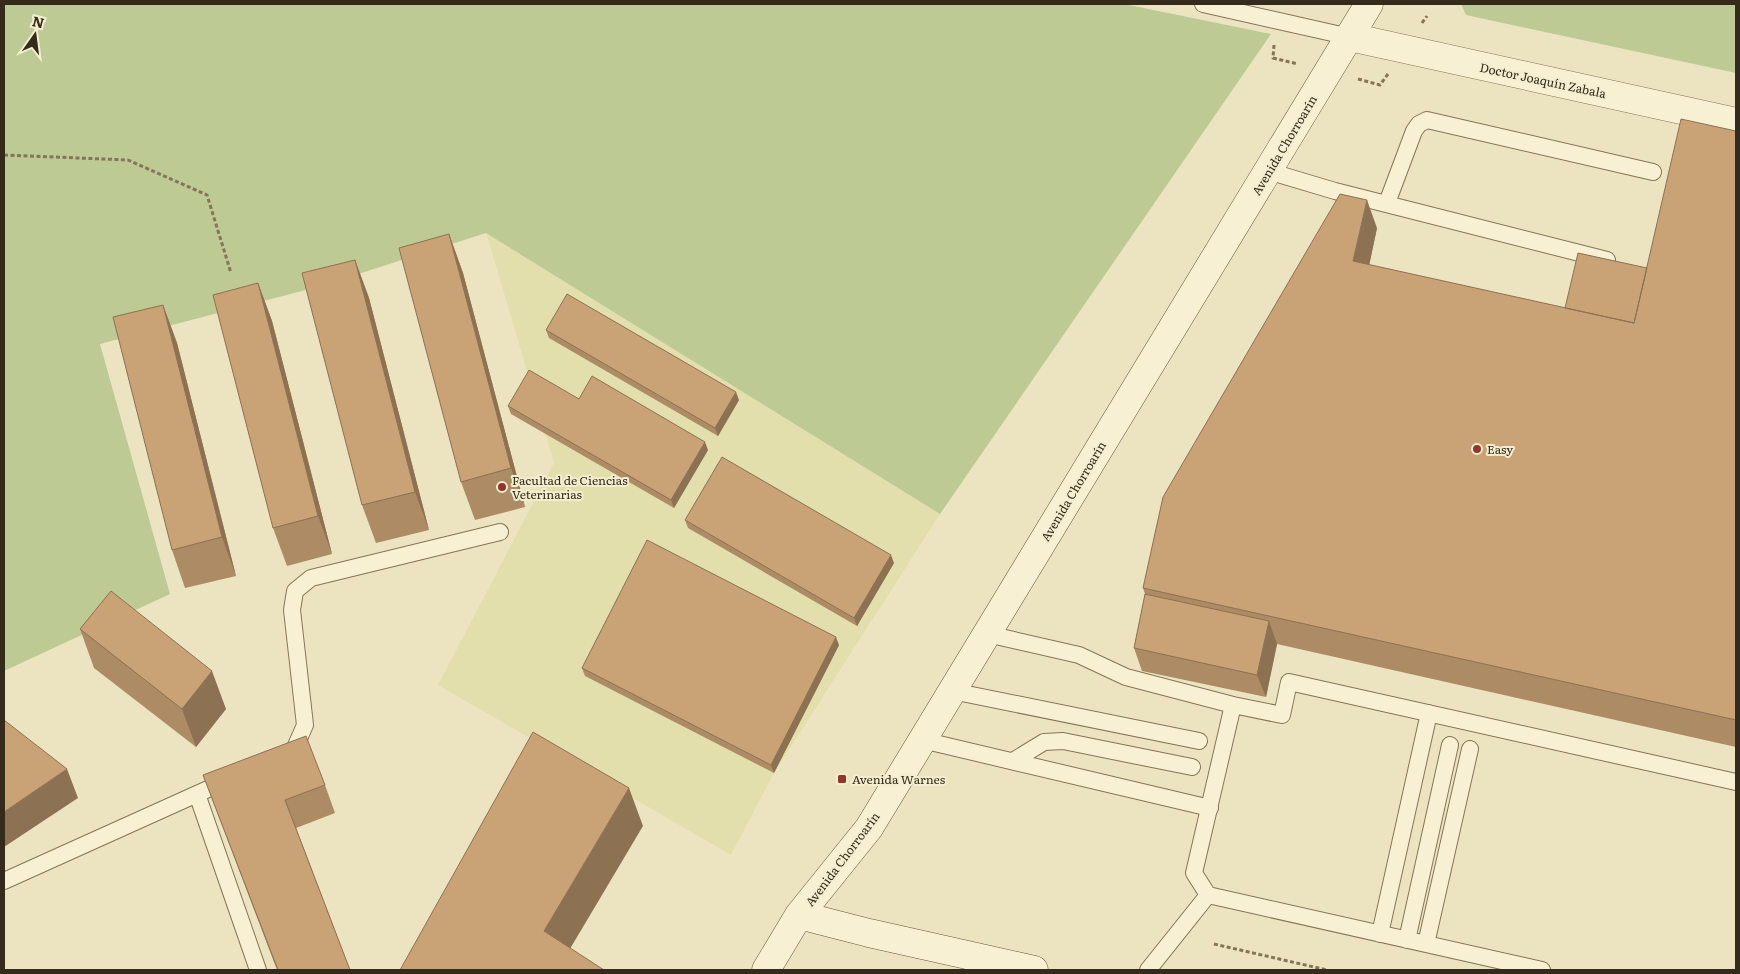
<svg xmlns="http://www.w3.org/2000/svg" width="1740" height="974" font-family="Literata,serif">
	<rect width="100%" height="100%" fill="#ece4c0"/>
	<path fill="#e2dfad" d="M486,232L940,514L774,773L731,855L438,685L554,463Z"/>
	<path fill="#beca94" d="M4,4H1124L1271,34L940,514L486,233L321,286L100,344L170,594L4,671Z
		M1461,4H1736V73L1466,15Z"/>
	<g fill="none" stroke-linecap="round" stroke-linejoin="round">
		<defs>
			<path id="service" d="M1203,4L1350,37
				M1268,171L1335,191L1607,260
				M1387,203L1414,131L1419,124L1427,120L1653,172
				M987,634L1079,655L1126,677L1233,705L1282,715L1289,682L1736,782
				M952,691L1199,741
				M1233,705L1194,873L1208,895L1542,970
				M922,740L1210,808
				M285,754L294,750L305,725L292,610L295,591L311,578L500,532
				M1013,761L1044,742L1063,741L1192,767
				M197,794L258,970
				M4,881L228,780
				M1380,934L1429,713
				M1407,940L1450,745
				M1426,944L1470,749
				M1148,970L1208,895"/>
			<path id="minor" d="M1350,37L1736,122"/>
			<path id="secondary" d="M799,915L869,933L1034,970
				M766,970L799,915L869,828L1369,4"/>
		</defs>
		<use href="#service" stroke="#847558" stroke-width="18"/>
		<use href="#minor" stroke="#847558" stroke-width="29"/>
		<use href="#secondary" stroke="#66563c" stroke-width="29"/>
		<path stroke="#847558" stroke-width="3" stroke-dasharray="4 2.5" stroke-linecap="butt" d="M1422,23L1427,16
			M1274,45L1273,58L1298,64
			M1358,79L1380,85L1388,74
			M4,155L128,160L207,195L231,273
			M1214,944L1327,970"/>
		<use href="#service" stroke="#f7f0d2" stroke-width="16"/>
		<use href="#minor" stroke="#f7f0d2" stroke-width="28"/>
		<use href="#secondary" stroke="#f7f0d2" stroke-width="28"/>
	</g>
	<path fill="#ad8b65" d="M1736,131V747L1277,644L1266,697L1142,671L1134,648L1145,594L1143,588L1377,228L1369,265L1565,308L1647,268Z
		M449,234L463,273L525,507L475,520L461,482Z
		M355,260L369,298L429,530L376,543L362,505Z
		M258,283L272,321L332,554L287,566L273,528Z
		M163,305L177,343L236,576L185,588L172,550Z
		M546,330L739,400L718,436L549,338Z
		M579,399L708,450L674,508L511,414L508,406Z
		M685,520L894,563L857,626L688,528Z
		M80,629L226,709L196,747L94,668Z
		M839,645L774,773L585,676L582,668Z
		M203,775L325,785L335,813L296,828L350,970H277Z"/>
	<path fill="#8d7153" d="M1367,200L1377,228L1364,290L1353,261Z
		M449,234L463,273L525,507L511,468Z
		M355,260L369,298L429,530L415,492Z
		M258,283L272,321L332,554L318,516Z
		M163,305L177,343L236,576L222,537Z
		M736,392L739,400L718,436L715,428Z
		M705,442L708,450L674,508L671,500Z
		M891,555L894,563L857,626L854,618Z
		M1269,621L1277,644L1266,697L1257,675Z
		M836,637L839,645L774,773L771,765Z
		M212,671L226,709L196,747L182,709Z
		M67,769L78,798L4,847V812Z
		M629,788L643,826L558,969L544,931Z"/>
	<path fill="#c9a276" stroke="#8d7153" d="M1681,119L1736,131V720L1143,588L1163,497L1340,194L1367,200L1353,261L1634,323Z
		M449,234L511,468L461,482L399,248Z
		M1578,253L1647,268L1634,323L1565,308Z
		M355,260L415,492L362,505L302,273Z
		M258,283L318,516L273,528L213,295Z
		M567,294L736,392L715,428L546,330Z
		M163,305L222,537L172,550L113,317Z
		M529,370L579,399L592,376L705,442L671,500L508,406Z
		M722,457L891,555L854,618L685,520Z
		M647,540L836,637L771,765L582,668Z
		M111,591L212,671L182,709L80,629Z
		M1145,594L1269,621L1257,675L1134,648Z
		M4,720L67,769L4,812Z
		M533,732L629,788L544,931L604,970H400Z
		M306,736L325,785L285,800L350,970H278L203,775Z"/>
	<g fill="#92352a" stroke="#f4edcf" stroke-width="2">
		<circle cx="1477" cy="449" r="5"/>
		<circle cx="502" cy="487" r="5"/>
		<rect x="837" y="774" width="10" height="10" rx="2.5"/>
	</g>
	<g text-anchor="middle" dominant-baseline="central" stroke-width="4" stroke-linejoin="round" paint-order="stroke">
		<g font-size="12" fill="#342b1c" stroke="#f4edcf">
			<text transform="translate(1543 80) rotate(12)">Doctor Joaquín Zabala</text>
			<text transform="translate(1284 145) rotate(-59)">Avenida Chorroarín</text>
			<text transform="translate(1073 491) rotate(-59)">Avenida Chorroarín</text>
			<text transform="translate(842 859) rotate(-53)">Avenida Chorroarín</text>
		</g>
		<g font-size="12" fill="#342b1c" stroke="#f4edcf" text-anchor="start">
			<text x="1487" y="449">Easy</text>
			<text x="512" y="480">Facultad de Ciencias<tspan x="512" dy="14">Veterinarias</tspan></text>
			<text x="852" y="779">Avenida Warnes</text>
		</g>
	</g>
	<rect width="1740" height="974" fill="none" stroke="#342b1c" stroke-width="10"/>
	<g transform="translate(35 35) rotate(14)" stroke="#f4edcf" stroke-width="4" paint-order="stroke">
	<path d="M0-4L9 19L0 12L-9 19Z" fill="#342b1c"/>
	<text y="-8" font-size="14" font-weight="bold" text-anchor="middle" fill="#342b1c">N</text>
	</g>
</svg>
